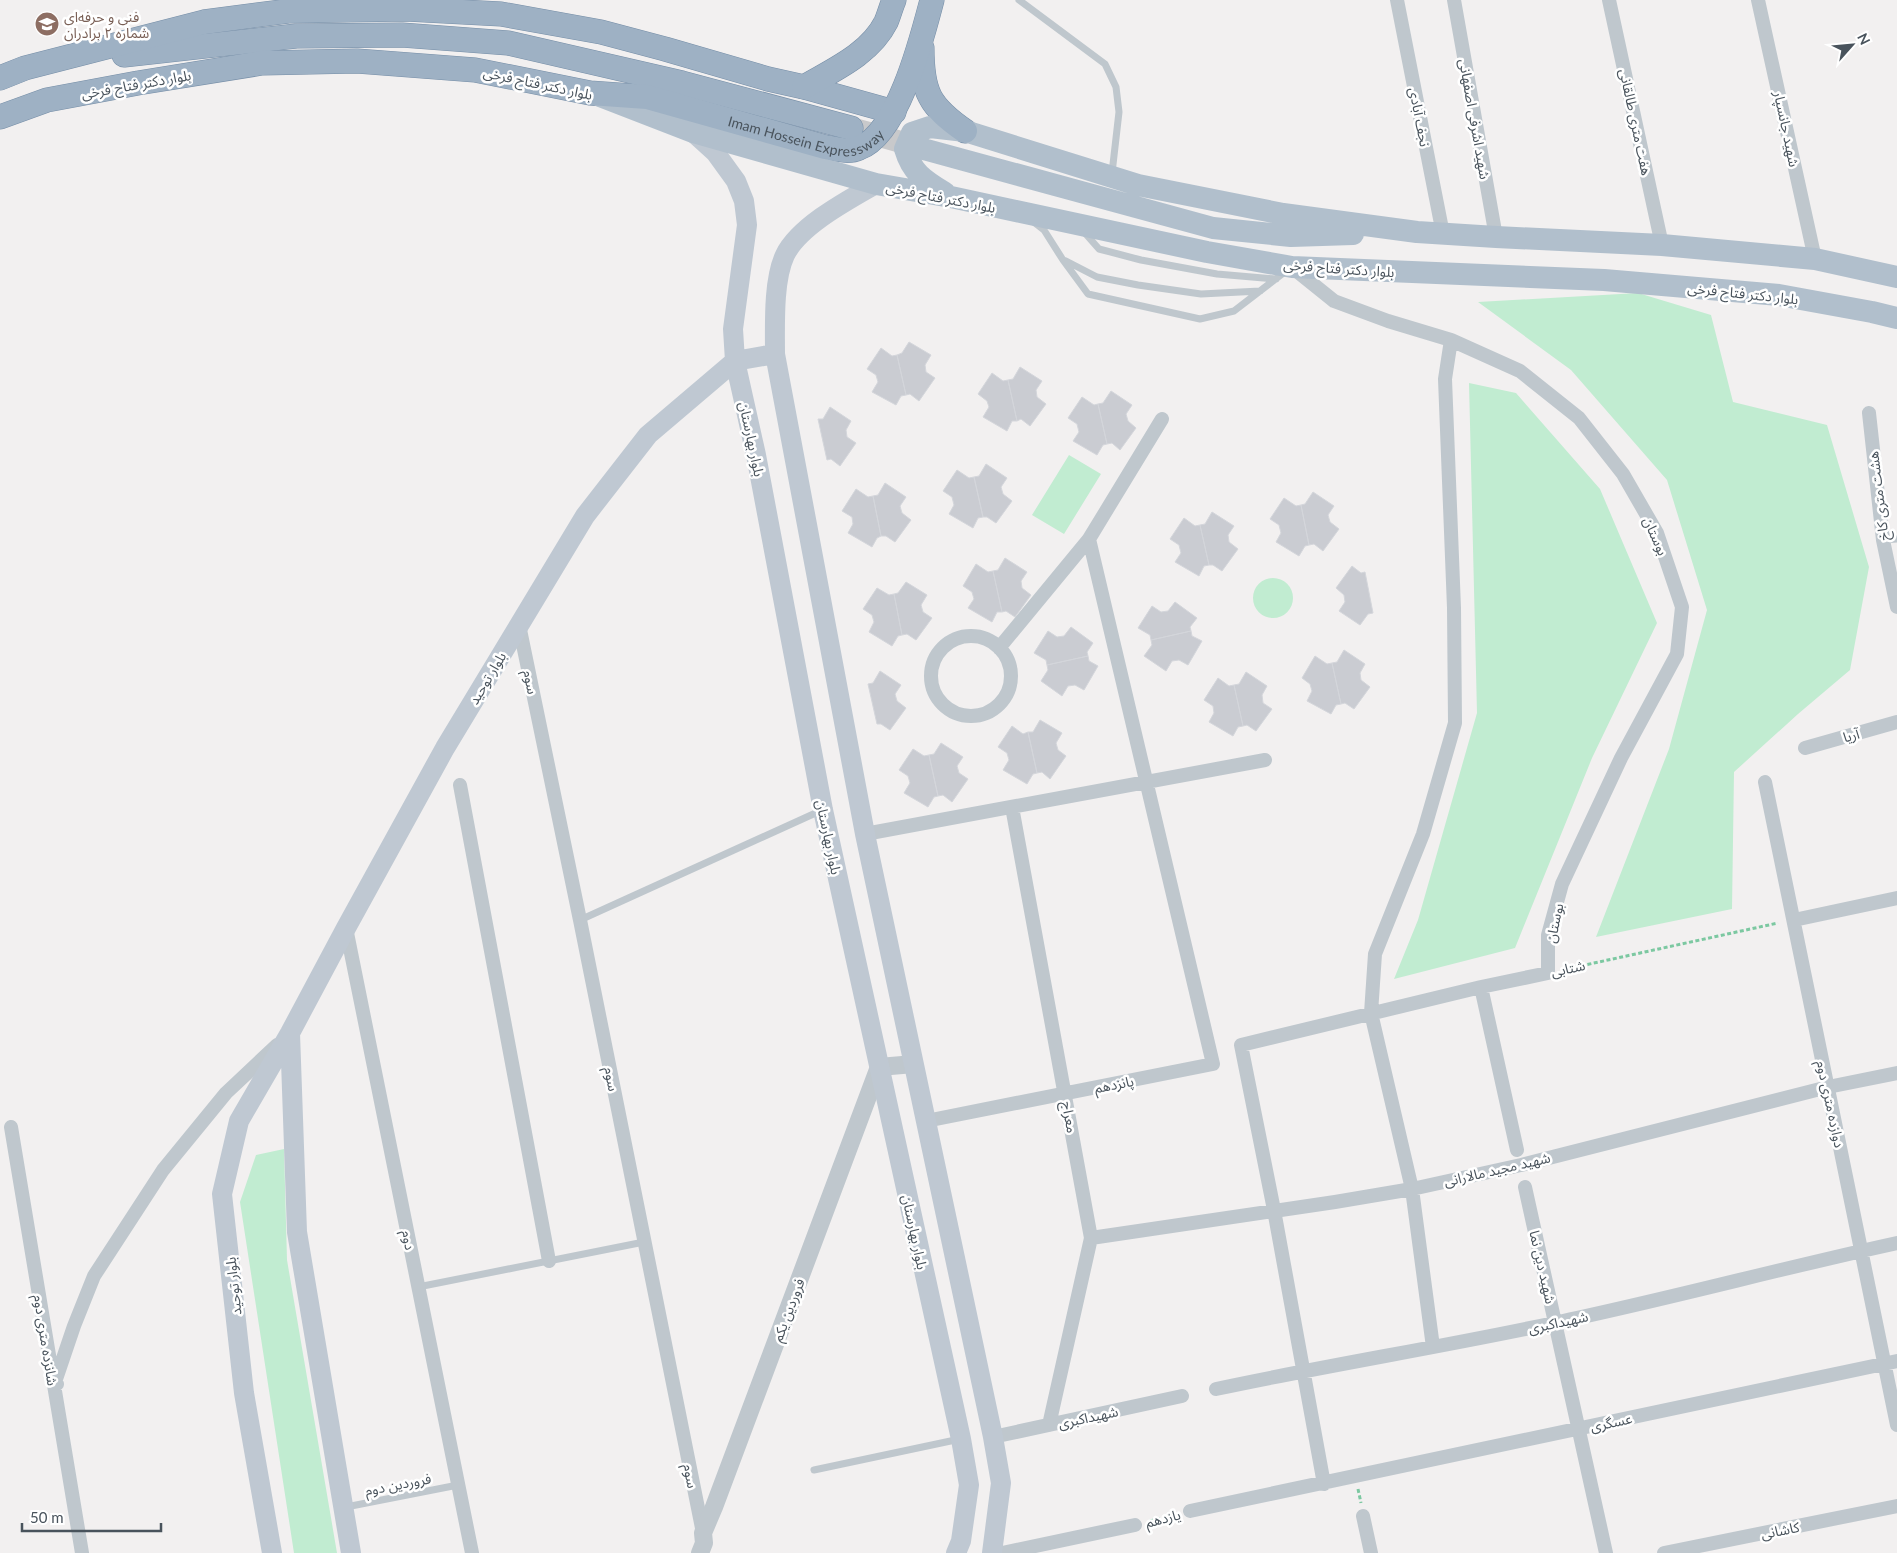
<svg xmlns="http://www.w3.org/2000/svg" width="1897" height="1553" font-family="Lato,'Noto Sans Arabic',sans-serif">
	<rect width="100%" height="100%" fill="#f2f0f0"/>
	<path fill="#c1ecd1" d="M1638,293L1711,315L1733,402L1827,425L1869,567L1850,670L1798,714L1734,772L1732,909L1596,937L1669,749L1707,610L1667,480L1571,370L1478,302Z
		M1469,383L1516,393L1600,489L1657,623L1592,758L1515,948L1394,979L1418,920L1477,713Z
		M1069,455L1101,474L1064,534L1032,515Z
		M1253 598a20 20 0 1 1 40 0a20 20 0 1 1-40 0Z
		M284,1149L287,1260L337,1553H294L240,1202L256,1155Z"/>
	<path fill="#caccd2" stroke="#d4d6db" d="M909,342L931,355L925,365L926,372L935,378L919,401L910,394L906,395L897,355L902,353Z
		M881,348L892,356L897,355L906,395L901,396L896,405L872,392L878,382L876,375L867,369Z
		M1020,367L1042,381L1036,390L1037,397L1046,404L1030,426L1021,419L1017,421L1008,380L1013,379Z
		M992,373L1003,381L1008,380L1017,421H1012L1007,431L983,417L989,407L987,401L978,394Z
		M1111,391L1132,405L1126,414L1128,421L1136,428L1120,450L1112,443L1107,444L1098,404L1103,403Z
		M1082,397L1094,405L1098,404L1107,444L1103,445L1097,455L1073,441L1079,432L1077,424L1068,418Z
		M830,407L851,421L846,430L847,437L856,443L840,466L831,459L827,460L818,419H823Z
		M986,464L1007,478L1001,487L1003,494L1012,501L996,523L987,517H983L974,477L979,476Z
		M957,470L969,478L974,477L983,517L978,518L973,528L949,514L954,505L952,497L943,491Z
		M885,483L906,497L900,506L902,513L911,520L895,542L886,536H881L873,496L878,495Z
		M856,489L868,497L873,496L881,536L877,538L872,547L848,533L853,524L852,517L842,511Z
		M1313,492L1334,506L1328,515L1330,522L1339,529L1323,551L1314,544L1309,545L1301,505L1305,504Z
		M1284,498L1296,506L1301,505L1309,545L1305,546L1299,556L1276,542L1281,533L1279,525L1270,519Z
		M1212,512L1234,526L1228,535L1229,542L1238,549L1222,571L1213,565H1209L1200,525L1205,524Z
		M1184,518L1195,526L1200,525L1209,565L1204,566L1199,576L1175,562L1181,553L1179,545L1170,539Z
		M1005,558L1027,572L1021,581L1022,588L1031,595L1015,617L1006,611L1002,612L993,571L998,570Z
		M976,564L988,572L993,571L1002,612H997L992,622L968,608L974,599L972,592L963,586Z
		M1352,566L1361,573L1365,572L1373,613L1368,614L1360,625L1339,611L1345,602L1344,595L1336,588Z
		M906,582L927,595L921,605L923,612L932,618L916,640L907,634L902,635L894,594L898,593Z
		M877,588L889,595L894,594L902,635L898,636L892,646L869,632L874,622L872,615L863,609Z
		M1175,602L1197,618L1190,627L1191,631L1151,640L1150,635L1138,628L1152,606L1161,612L1168,611Z
		M1071,627L1093,643L1087,652L1088,656L1047,665L1046,660L1034,653L1048,631L1057,637L1064,636Z
		M1191,631L1192,636L1202,641L1188,665L1179,660L1172,661L1166,671L1144,656L1152,645L1151,640Z
		M1344,650L1365,664L1360,673L1361,680L1370,687L1354,709L1345,703L1341,704L1332,663L1337,662Z
		M1088,656L1089,661L1098,666L1084,690L1075,685L1068,686L1062,696L1041,681L1048,670L1047,665Z
		M1315,656L1327,664L1332,663L1341,704L1336,705L1331,714L1307,701L1312,691L1310,684L1302,678Z
		M880,671L901,685L895,694L897,701L906,708L890,730L881,724H877L868,684L873,683Z
		M1246,672L1267,686L1262,695L1263,703L1272,709L1256,731L1247,725L1243,726L1234,685L1239,684Z
		M1218,678L1229,686L1234,685L1243,726L1238,727L1233,736L1209,722L1214,713L1213,706L1204,700Z
		M1040,720L1062,733L1056,743L1058,750L1066,756L1050,779L1042,772L1037,773L1028,732H1033Z
		M1012,726L1023,734L1028,732L1037,773L1033,774L1027,784L1003,770L1009,760L1007,753L998,747Z
		M941,743L963,757L957,766L959,773L968,779L952,802L943,795L938,796L929,755L934,754Z
		M913,749L924,756L929,755L938,796L934,797L928,807L904,793L910,783L908,776L899,770Z"/>
	<g fill="none" stroke-linecap="round" stroke-linejoin="round">
		<path stroke="#c8c9cb" stroke-width="22" stroke-dasharray="22 11" stroke-linecap="butt" d="M851,128L926,149"/>
		<defs>
			<g id="trunk">
				<path d="M922,48C922,92 929,106 965,131"/>
				<path d="M124,55L296,36L402,35L508,43L682,83L851,128"/>
				<path d="M0,78L25,68L204,22L288,11L406,9L501,14L601,32L665,49L768,79L804,87L894,112"/>
				<path d="M804,87C833,70 870,54 886,22C889,15 891,7 894,0"/>
				<path id="s1" d="M0,117L47,100L138,83L262,63L357,61L475,70L590,93L647,97L825,147C837,149 848,153 859,148C898,134 922,38 932,0"/>
			</g>
		</defs>
		<use href="#trunk" stroke="#768ea7" stroke-width="25"/>
		<path stroke="#7cc8a1" stroke-width="3" stroke-dasharray="4 2.5" stroke-linecap="butt" d="M1562,970L1778,923
			M1358,1489L1361,1503
			M1150,1521L1175,1515"/>
		<path stroke="#bfc7cd" stroke-width="7" d="M1019,0L1105,64L1116,87L1119,112L1112,173
			M1035,223L1044,230L1063,260L1088,294L1200,319L1234,311L1286,271
			M1084,232L1099,249L1141,260L1217,274L1276,279
			M1066,261L1097,277L1138,285L1201,294L1260,291
			M1883,540L1897,539
			M580,920L820,811
			M418,1287L644,1242
			M814,1470L960,1439
			M346,1507L458,1485"/>
		<path stroke="#bfc7cd" stroke-width="14" d="M1397,0L1443,234
			M1454,0L1496,237
			M1609,0L1662,245
			M1758,0L1815,259
			M1293,268L1334,301L1388,321L1451,340L1520,371L1579,418L1623,474L1657,533L1682,607L1677,654L1621,758L1562,884L1548,935V973L1481,987L1241,1045L1274,1210L1324,1484
			M1869,413L1883,540L1897,607
			M519,625L580,920L703,1533
			M931 676a40 40 0 1 1 80 0a40 40 0 1 1-80 0Z
			M999,648L1089,539
			M1805,748L1897,722
			M1765,782L1897,1425
			M460,785L549,1261
			M1012,807L1091,1238L1049,1425
			M865,834L1265,760
			M1794,920L1897,898
			M346,928L472,1553
			M1481,987L1517,1150
			M926,1121L1213,1064L1089,539L1162,419
			M11,1127L82,1553
			M1525,1187L1606,1553
			M1091,1238L1335,1202L1412,1189L1521,1165L1828,1087L1897,1073
			M1433,1347L1412,1189L1371,1013L1375,954L1423,834L1455,723L1454,608L1445,379L1451,340
			M57,1384L54,1385L74,1326L94,1276L163,1170L226,1093L277,1045
			M1216,1389C1328,1365 1442,1347 1554,1323C1669,1299 1782,1268 1897,1243
			M993,1437L1182,1396
			M1190,1511L1897,1361
			M1363,1516L1371,1553
			M1002,1553L1135,1525
			M1664,1553L1897,1506"/>
		<path stroke="#bfc7cd" stroke-width="18" d="M700,1553L704,1543L703,1533L714,1507L879,1067L914,1064"/>
		<path stroke="#bfc8d2" stroke-width="20" d="M693,132L715,152L736,181L744,201L747,225L733,329L735,361L756,455L823,810L961,1439L969,1485L961,1541L956,1553
			M876,184C848,200 799,226 785,255C773,280 775,326 775,354L865,834L993,1437L1001,1483L992,1553
			M290,1033L297,1232L351,1553
			M272,1553L244,1393L222,1194L239,1121L290,1033L346,928L445,748L585,516L648,435L735,361L775,354"/>
		<path stroke="#b1bfcc" stroke-width="22" d="M600,96L693,132L876,184L951,197L1207,252L1292,267L1604,280L1779,295L1872,312L1897,318
			M927,150L1213,228L1291,236L1353,234
			M945,193C924,180 912,173 905,149L912,133L930,127L965,131L1138,185L1283,214L1417,232L1496,237L1662,245L1815,259L1897,277"/>
		<use href="#trunk" stroke="#9eb1c4" stroke-width="24"/>
	</g>
	<defs>
		<symbol id="university-disc" viewBox="-11 -11 22 22"><circle r="9.5" fill="#8d6e63" stroke="#fff"/><path d="M0-5L7-2L0 1L-7-2ZM-4 1L0 2.5L4 1V4Q0 6-4 4Z" fill="#fff"/></symbol>
	</defs>
	<g fill-rule="evenodd">
		<use href="#university-disc" x="33" y="10" width="28" height="28"/>
	</g>
	<g text-anchor="middle" dominant-baseline="central" stroke-width="5" stroke-linejoin="round" paint-order="stroke">
		<g font-size="14" fill="#785e54" stroke="#fff" text-anchor="start">
			<text x="64" y="16">فنی و حرفه‌ای<tspan x="64" dy="16">شماره ۲ برادران</tspan></text>
		</g>
		<g font-size="14" fill="#49535c" stroke="#fff">
			<text transform="translate(538 83) rotate(12)">بلوار دکتر فتاح فرخی</text>
			<text transform="translate(136 84) rotate(-10)">بلوار دکتر فتاح فرخی</text>
			<text transform="translate(1420 117) rotate(79)">نجف آبادی</text>
			<text transform="translate(1475 119) rotate(80)">شهید اشرفی اصفهانی</text>
			<text stroke="none"><textPath href="#s1" startOffset="822">Imam Hossein Expressway</textPath></text>
			<text transform="translate(1636 122) rotate(78)">هفت متری طالقانی</text>
			<text transform="translate(1787 129) rotate(78)">شهید جانسپار</text>
			<text transform="translate(941 197) rotate(11)">بلوار دکتر فتاح فرخی</text>
			<text transform="translate(1339 268) rotate(4)">بلوار دکتر فتاح فرخی</text>
			<text transform="translate(1743 293) rotate(6)">بلوار دکتر فتاح فرخی</text>
			<text transform="translate(752 439) rotate(78)">بلوار بهارستان</text>
			<text transform="translate(1878 496) rotate(-97)">هشت متری کاخ</text>
			<text transform="translate(1656 536) rotate(66)">بوستان</text>
			<text transform="translate(487 678) rotate(-59)">بلوار توحید</text>
			<text transform="translate(531 682) rotate(78)">سوم</text>
			<text transform="translate(1851 735) rotate(-16)">آریا</text>
			<text transform="translate(829 837) rotate(78)">بلوار بهارستان</text>
			<text transform="translate(1554 923) rotate(-78)">بوستان</text>
			<text transform="translate(1568 968) rotate(-12)">شتابی</text>
			<text transform="translate(612 1079) rotate(79)">سوم</text>
			<text transform="translate(1114 1084) rotate(-11)">پانزدهم</text>
			<text transform="translate(1831 1104) rotate(78)">دوازده متری دوم</text>
			<text transform="translate(1070 1117) rotate(80)">معراج</text>
			<text transform="translate(1497 1169) rotate(-13)">شهید مجید مالارانی</text>
			<text transform="translate(915 1232) rotate(78)">بلوار بهارستان</text>
			<text transform="translate(409 1240) rotate(79)">دوم</text>
			<text transform="translate(1543 1267) rotate(77)">شهید دین نما</text>
			<text transform="translate(233 1286) rotate(-96)">بلوار توحید</text>
			<text transform="translate(788 1310) rotate(-69)">فروردین یکم</text>
			<text transform="translate(1558 1322) rotate(-12)">شهیداکبری</text>
			<text transform="translate(46 1340) rotate(81)">شانزده متری دوم</text>
			<text transform="translate(1088 1417) rotate(-12)">شهیداکبری</text>
			<text transform="translate(1611 1422) rotate(-12)">عسگری</text>
			<text transform="translate(691 1476) rotate(79)">سوم</text>
			<text transform="translate(398 1484) rotate(-11)">فروردین دوم</text>
			<text transform="translate(1163 1518) rotate(-14)">یازدهم</text>
			<text transform="translate(1780 1530) rotate(-11)">کاشانی</text>
		</g>
	</g>
	<g transform="translate(1852 45) rotate(63)" stroke="#ffffff" stroke-width="4" paint-order="stroke">
	<path d="M0-4L9 19L0 12L-9 19Z" fill="#49535c"/>
	<text y="-8" font-size="14" font-weight="bold" text-anchor="middle" fill="#49535c">N</text>
	</g>
	<path d="M22 1523v8h139v-8" fill="none" stroke="#49535c" stroke-width="2.5"/>
	<text x="30" y="1523" font-size="15" fill="#49535c" stroke="#ffffff" stroke-width="4" paint-order="stroke">50 m</text>
</svg>
